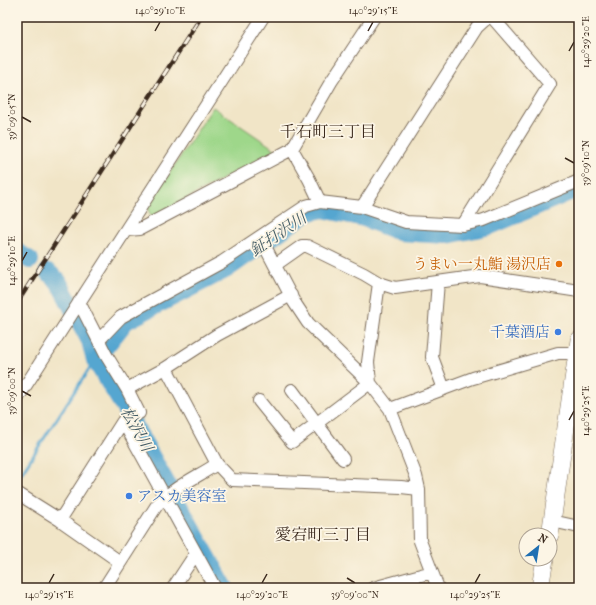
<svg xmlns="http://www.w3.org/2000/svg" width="596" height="605" font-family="'IM FELL French Canon','Noto Serif JP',serif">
	<rect width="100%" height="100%" fill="#fcf5e5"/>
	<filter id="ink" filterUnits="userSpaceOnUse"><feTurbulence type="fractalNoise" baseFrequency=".025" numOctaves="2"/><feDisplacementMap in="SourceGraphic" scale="8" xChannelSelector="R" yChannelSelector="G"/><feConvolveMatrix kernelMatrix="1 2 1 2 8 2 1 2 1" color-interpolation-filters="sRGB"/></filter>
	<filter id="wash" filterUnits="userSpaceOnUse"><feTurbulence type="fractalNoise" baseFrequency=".012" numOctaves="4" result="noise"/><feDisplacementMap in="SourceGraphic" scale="16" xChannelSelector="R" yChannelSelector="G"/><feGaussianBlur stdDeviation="0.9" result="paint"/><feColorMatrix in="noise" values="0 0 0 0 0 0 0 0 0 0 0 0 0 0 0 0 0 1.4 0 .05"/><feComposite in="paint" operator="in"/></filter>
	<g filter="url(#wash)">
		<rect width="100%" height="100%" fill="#f1e5c7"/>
		<path fill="#9ed78a" stroke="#6c8054" d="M213,107L276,150L151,218L147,207Z"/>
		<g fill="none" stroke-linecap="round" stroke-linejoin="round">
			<path stroke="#55a6d0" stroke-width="3" d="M17,480L95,360"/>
			<path stroke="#55a6d0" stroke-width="18" d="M17,252L30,260
				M48,272L58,281L90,341L95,360L121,402L225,588
				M95,360L126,321L227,269L306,213L323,209L364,218L399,232L447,235L490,226L579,188"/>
		</g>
	</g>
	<g filter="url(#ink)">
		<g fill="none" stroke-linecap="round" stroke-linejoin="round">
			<defs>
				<path id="minor" d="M292,149L309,179L320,202
					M362,207L477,27L488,17
					M463,225L550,84L492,17
					M127,230L140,229L292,149L331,82L374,17
					M275,265L302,246H307L364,274L379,283
					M438,282L432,357L444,389
					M79,302L106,355L127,389L139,413L123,421L215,588
					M99,340L121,317L222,262L306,206L320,202L362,207L406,222L463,225L484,220L579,181
					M127,389L166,368L217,335L291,295
					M292,390L343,459
					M17,399L263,17
					M259,401L292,442L370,383L308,323L294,302L260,237
					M390,409L473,378L558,353H577
					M217,464L232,480L401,487L419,489
					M17,493L60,520L120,562
					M60,520L123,421
					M552,521L579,527
					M104,588L157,505C174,487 197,477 217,464L166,368
					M173,588L196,553
					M373,588L432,572
					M438,588L420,541L419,489L416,476L390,409L370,383L368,362L379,283L395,288L480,276L579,291"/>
				<path id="highway" d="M550,535L579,340
					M540,588L545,559"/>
			</defs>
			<use href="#minor" stroke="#7b6b59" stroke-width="14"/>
			<use href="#highway" stroke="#7b6b59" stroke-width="18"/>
			<use href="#minor" stroke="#fff" stroke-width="12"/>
			<use href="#highway" stroke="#fff" stroke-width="17"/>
			<defs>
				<path id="rail" d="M17,303L201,17"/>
			</defs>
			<use href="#rail" stroke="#3b2a1e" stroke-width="4.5"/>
			<use href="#rail" stroke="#fcf5e5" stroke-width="3" stroke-dasharray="9" stroke-linecap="butt"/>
		</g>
	</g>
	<path fill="none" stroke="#3b2a1e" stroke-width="1.5" d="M155,31L160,22M368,31L373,22M569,51L574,42M22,117L31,122M565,158L574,163M22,261L27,252M22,391L31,396M569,420L574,411M347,578L355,583M49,583L54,574M262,583L267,574M475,583L480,574"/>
	<circle fill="#e8710a" stroke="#fcf5e5" stroke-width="1.5" cx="559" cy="264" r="4"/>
	<g fill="#3f7fe0" stroke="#fcf5e5" stroke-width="1.5">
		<circle cx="558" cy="332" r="4"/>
		<circle cx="129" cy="496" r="4"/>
	</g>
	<g text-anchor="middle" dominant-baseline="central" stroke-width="3.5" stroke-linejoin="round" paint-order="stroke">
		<g font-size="15" fill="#c56008" stroke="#fcf5e5" text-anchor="end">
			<text x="551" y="264">うまい一丸鮨 湯沢店</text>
		</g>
		<g font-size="15" fill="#366cbe" stroke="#fcf5e5" text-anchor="end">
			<text x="550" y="332">千葉酒店</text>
			<text x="137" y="496" text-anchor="start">アスカ美容室</text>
		</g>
		<g font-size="16" fill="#3b2a1e" stroke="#fcf5e5">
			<text x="328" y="131">千石町三丁目</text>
			<text x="323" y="534">愛宕町三丁目</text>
		</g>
		<g font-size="16" font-style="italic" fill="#455c65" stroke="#fcf5e5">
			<text transform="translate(278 234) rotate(-34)">鉦打沢川</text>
			<text transform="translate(137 429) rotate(61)">松沢川</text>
		</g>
	</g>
	<rect width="596" height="605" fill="none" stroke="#fcf5e5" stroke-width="44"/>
	<g transform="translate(538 547) rotate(30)"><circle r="19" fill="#fcf5e5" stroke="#afa495"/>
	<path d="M0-3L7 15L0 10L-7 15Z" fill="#1f6fb2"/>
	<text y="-6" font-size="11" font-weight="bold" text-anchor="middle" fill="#3b2a1e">N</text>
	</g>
	<rect x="22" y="22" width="552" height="561" fill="none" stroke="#3b2a1e" stroke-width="1.5"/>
	<g font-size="10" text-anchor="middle" fill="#3b2a1e">
		<text x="160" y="14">140°29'10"E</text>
		<text x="373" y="14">140°29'15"E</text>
		<text transform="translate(585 42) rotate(-90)" y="4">140°29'20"E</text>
		<text transform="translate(11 117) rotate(-90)" y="4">39°09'05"N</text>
		<text transform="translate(585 163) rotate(-90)" y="4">39°09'10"N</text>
		<text transform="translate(11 261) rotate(-90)" y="4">140°29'10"E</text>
		<text transform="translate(11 391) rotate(-90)" y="4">39°09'00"N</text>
		<text transform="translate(585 411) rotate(-90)" y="4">140°29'25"E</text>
		<text x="49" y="598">140°29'15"E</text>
		<text x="262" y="598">140°29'20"E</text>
		<text x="355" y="598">39°09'00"N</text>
		<text x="475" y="598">140°29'25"E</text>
	</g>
</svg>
